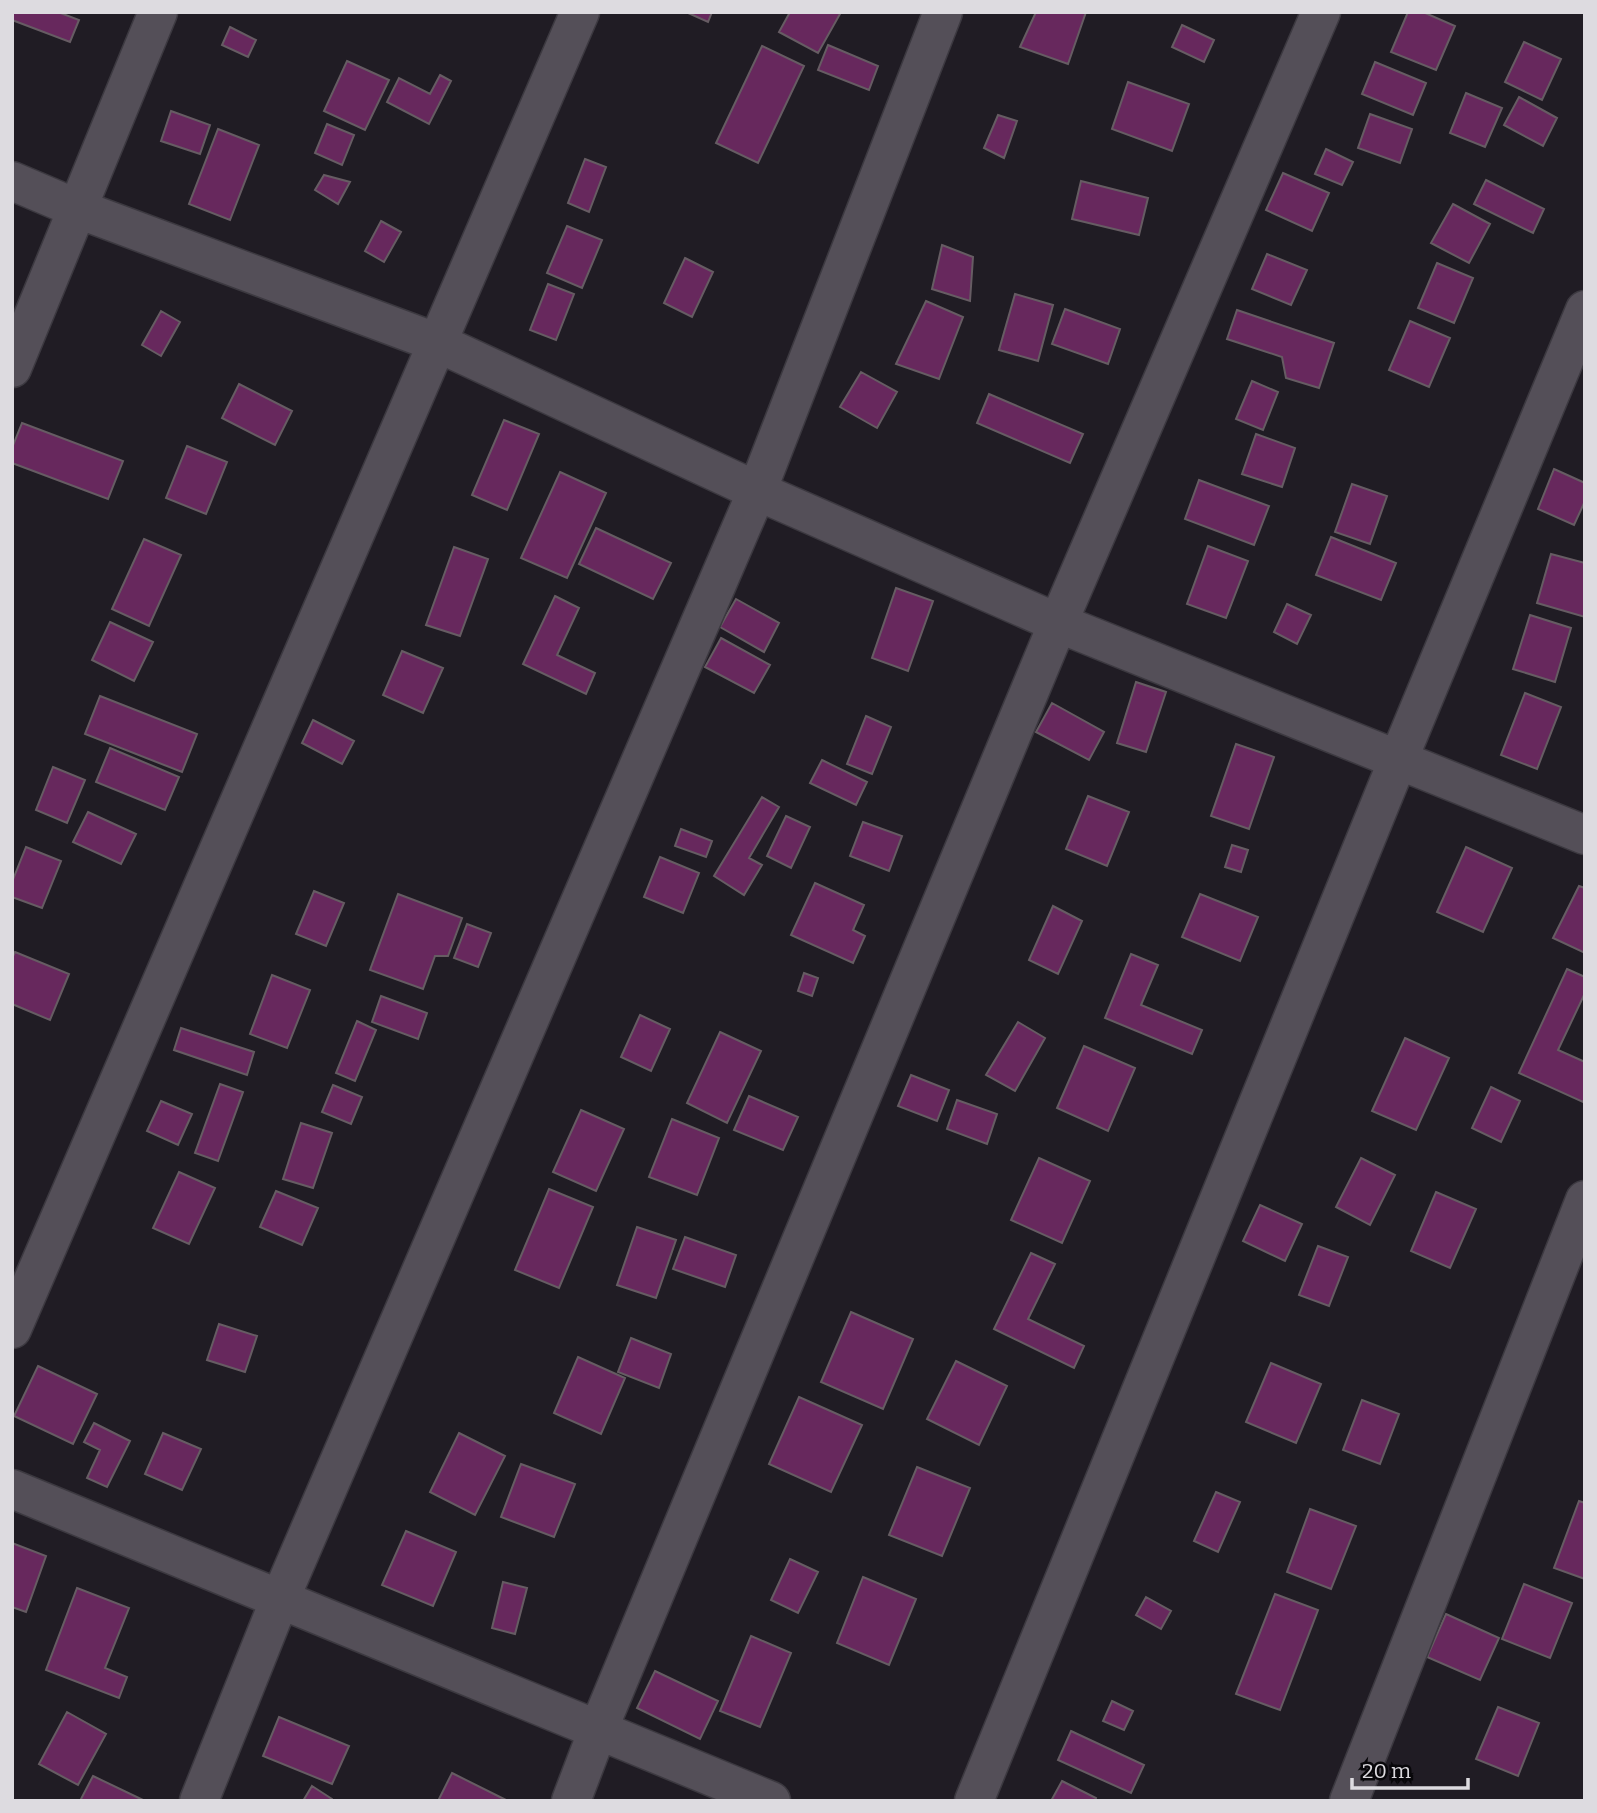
<svg xmlns="http://www.w3.org/2000/svg" width="1597" height="1813" font-family="Bitter,serif">
	<rect width="100%" height="100%" fill="#201c24"/>
	<path fill="#67285d" stroke="#665c63" stroke-width="2" d="M12,12H58L79,20L70,42L12,20Z
		M686,12H712L708,22Z
		M790,12H836L840,14L818,53L779,32Z
		M1036,12H1086L1068,64L1020,47Z
		M1408,12H1423L1455,26L1436,70L1391,52Z
		M1182,25L1214,40L1204,62L1172,47Z
		M230,27L256,40L248,57L222,45Z
		M1524,42L1561,59L1542,100L1505,82Z
		M828,45L878,66L869,90L818,70Z
		M762,46L804,66L758,163L716,143Z
		M347,61L389,80L365,130L324,111Z
		M1375,62L1426,83L1413,115L1362,94Z
		M440,75L451,81L429,124L387,102L399,78L430,94Z
		M1128,82L1189,104L1172,151L1112,129Z
		M1466,93L1502,108L1485,147L1450,133Z
		M1519,97L1557,118L1543,146L1504,125Z
		M171,111L210,125L200,154L161,141Z
		M1370,114L1412,129L1400,163L1358,148Z
		M998,115L1017,121L1004,158L984,148Z
		M327,124L354,135L342,165L315,153Z
		M218,129L259,145L230,220L189,204Z
		M1326,149L1353,162L1342,185L1315,174Z
		M585,159L606,167L589,212L568,203Z
		M1283,173L1329,193L1312,231L1266,210Z
		M324,175L350,182L338,204L315,190Z
		M1486,180L1544,209L1533,233L1474,204Z
		M1081,181L1148,198L1139,235L1072,219Z
		M1453,204L1490,224L1469,263L1431,243Z
		M381,221L401,232L384,262L365,251Z
		M567,226L602,240L582,288L547,273Z
		M942,245L973,257L970,301L932,289Z
		M1267,254L1307,270L1291,305L1252,289Z
		M685,258L713,272L692,317L664,303Z
		M1437,263L1473,278L1454,323L1418,308Z
		M548,284L574,294L556,340L530,330Z
		M1015,294L1053,305L1038,361L999,350Z
		M926,301L963,317L939,379L896,364Z
		M1065,309L1120,329L1108,364L1052,344Z
		M1237,310L1334,343L1319,388L1286,378L1282,357L1227,339Z
		M161,311L180,322L161,356L142,345Z
		M1410,321L1450,338L1429,387L1389,370Z
		M861,372L897,392L877,428L840,407Z
		M1252,381L1278,392L1263,430L1236,419Z
		M239,384L292,411L275,445L222,418Z
		M989,394L1083,434L1070,463L977,423Z
		M504,420L539,434L507,510L472,495Z
		M22,423L123,461L108,499L12,463V448Z
		M1256,434L1295,448L1282,487L1242,474Z
		M187,446L227,462L206,514L166,498Z
		M1554,469L1585,483V501L1574,525L1538,509Z
		M560,472L606,493L567,578L521,558Z
		M1199,480L1269,506L1254,545L1185,519Z
		M1352,484L1387,496L1370,544L1335,532Z
		M596,528L671,563L653,599L579,564Z
		M1331,537L1396,563L1381,600L1316,575Z
		M144,539L181,555L149,626L112,609Z
		M1208,546L1248,561L1226,618L1187,604Z
		M454,547L488,559L460,636L426,625Z
		M1551,554L1585,563V617L1537,603Z
		M896,588L933,601L908,671L872,658Z
		M555,596L579,608L557,655L595,673L586,694L523,664Z
		M736,599L779,623L764,652L720,627Z
		M1287,604L1311,615L1297,644L1274,632Z
		M1530,615L1571,628L1555,682L1513,669Z
		M110,622L153,642L134,681L92,660Z
		M721,638L770,665L754,693L705,667Z
		M402,651L443,668L423,713L383,695Z
		M1136,682L1166,692L1146,752L1117,743Z
		M1525,693L1561,707L1537,769L1501,755Z
		M100,696L197,734L182,772L85,734Z
		M1052,703L1104,732L1089,760L1036,732Z
		M866,716L891,727L872,774L847,764Z
		M313,720L354,741L342,764L302,743Z
		M1236,744L1274,757L1249,829L1211,816Z
		M110,748L179,777L165,810L96,782Z
		M822,760L867,782L856,805L810,783Z
		M53,767L85,780L67,823L36,810Z
		M1088,796L1129,812L1107,866L1066,849Z
		M762,797L779,807L749,858L762,865L744,895L714,876Z
		M88,812L136,834L121,864L73,842Z
		M786,816L810,827L791,868L767,856Z
		M863,822L902,836L889,871L850,856Z
		M681,829L712,841L706,857L675,846Z
		M1232,845L1248,850L1241,872L1225,867Z
		M26,847L61,861L42,908L12,897V882Z
		M1466,847L1512,868L1483,932L1437,912Z
		M660,857L699,873L683,913L644,897Z
		M815,883L864,905L853,930L865,936L853,963L791,935Z
		M1579,886L1585,888V953L1553,938Z
		M314,891L344,903L326,946L296,934Z
		M398,894L462,918L448,956H435L423,989L370,970Z
		M1200,894L1258,917L1240,961L1182,937Z
		M1053,906L1082,921L1058,974L1029,960Z
		M467,924L491,933L478,967L454,958Z
		M15,952L69,974L50,1020L12,1004V958Z
		M1131,954L1158,965L1141,1005L1202,1030L1192,1054L1105,1018Z
		M1567,969L1585,977V993L1558,1050L1585,1062V1098L1583,1102L1519,1073Z
		M804,973L818,978L812,996L798,991Z
		M272,975L310,990L287,1048L250,1034Z
		M381,996L427,1013L418,1039L372,1022Z
		M640,1015L670,1029L651,1071L621,1057Z
		M357,1021L376,1030L355,1081L336,1073Z
		M1018,1022L1045,1038L1015,1091L986,1075Z
		M181,1028L254,1052L247,1075L174,1050Z
		M720,1032L761,1051L727,1123L687,1103Z
		M1405,1038L1449,1058L1416,1130L1372,1111Z
		M1084,1046L1135,1068L1108,1131L1057,1108Z
		M911,1075L949,1090L937,1121L898,1106Z
		M220,1084L243,1092L218,1161L195,1153Z
		M333,1085L362,1097L351,1124L322,1112Z
		M1491,1087L1520,1101L1501,1142L1472,1128Z
		M749,1096L798,1117L783,1150L734,1130Z
		M957,1100L997,1114L987,1144L947,1129Z
		M161,1101L192,1114L178,1145L147,1131Z
		M581,1110L624,1129L596,1191L553,1172Z
		M672,1119L719,1138L697,1195L649,1177Z
		M301,1123L332,1133L313,1188L283,1179Z
		M1039,1158L1090,1181L1062,1243L1011,1220Z
		M1361,1158L1395,1175L1370,1225L1336,1207Z
		M179,1172L215,1188L189,1244L153,1228Z
		M549,1189L593,1207L559,1288L515,1270Z
		M276,1191L318,1208L302,1245L260,1227Z
		M1436,1192L1476,1209L1450,1268L1411,1251Z
		M1260,1205L1302,1224L1285,1261L1243,1241Z
		M637,1227L676,1240L656,1298L617,1285Z
		M685,1237L736,1255L725,1287L673,1269Z
		M1318,1246L1348,1257L1329,1306L1299,1295Z
		M1031,1253L1055,1264L1028,1319L1084,1346L1074,1368L994,1329Z
		M851,1312L913,1339L883,1409L821,1382Z
		M219,1324L257,1336L245,1372L207,1360Z
		M631,1338L671,1354L659,1388L618,1372Z
		M578,1357L625,1378L601,1434L554,1413Z
		M956,1361L1007,1386L979,1445L927,1419Z
		M1271,1363L1321,1384L1296,1443L1246,1422Z
		M38,1366L97,1394L73,1444L14,1416Z
		M799,1397L862,1425L831,1492L769,1464Z
		M1362,1400L1399,1414L1380,1464L1343,1450Z
		M94,1423L130,1441L107,1487L87,1478L100,1450L84,1442Z
		M163,1433L201,1449L182,1490L145,1474Z
		M459,1433L505,1456L475,1515L430,1492Z
		M521,1464L575,1484L554,1537L501,1517Z
		M917,1467L970,1488L942,1556L889,1535Z
		M1216,1492L1240,1502L1218,1552L1194,1541Z
		M1579,1501L1585,1503V1579L1554,1568Z
		M1310,1509L1356,1526L1331,1589L1287,1572Z
		M406,1531L456,1552L433,1606L382,1585Z
		M12,1543L46,1556L26,1612L12,1607Z
		M790,1559L818,1572L798,1613L771,1600Z
		M863,1577L916,1599L889,1665L837,1643Z
		M503,1582L527,1588L515,1634L492,1628Z
		M1524,1584L1572,1603L1550,1658L1502,1639Z
		M77,1588L129,1608L105,1668L127,1677L119,1698L46,1670Z
		M1275,1594L1318,1610L1280,1710L1236,1694Z
		M1146,1597L1171,1611L1161,1629L1136,1615Z
		M1446,1614L1499,1638L1480,1680L1427,1657Z
		M751,1636L791,1653L760,1727L720,1711Z
		M655,1671L718,1701L700,1739L637,1708Z
		M1112,1701L1133,1711L1124,1730L1103,1721Z
		M1498,1707L1539,1723L1518,1776L1476,1759Z
		M67,1712L106,1734L78,1785L39,1764Z
		M279,1717L349,1746L332,1784L263,1756Z
		M1071,1731L1144,1765L1131,1793L1058,1760Z
		M452,1773L508,1801H438Z
		M93,1776L143,1800L80,1801Z
		M1062,1781L1096,1798L1095,1801H1051Z
		M312,1786L332,1799V1801H303Z"/>
	<g fill="none" stroke-linecap="round" stroke-linejoin="round">
		<defs>
			<path id="minor" d="M12,181L78,209L438,343L757,491L1058,623L1585,835
				M12,368L158,12
				M12,1329L580,12
				M12,1489L771,1801
				M199,1801L280,1599L757,491L943,12
				M571,1801L598,1730L1058,623L1321,12
				M974,1801L1398,760L1585,310
				M1349,1801L1585,1200"/>
		</defs>
		<use href="#minor" stroke="#3c3940" stroke-width="41"/>
		<use href="#minor" stroke="#544f58" stroke-width="38"/>
	</g>
	<rect width="1597" height="1813" fill="none" stroke="#dddbe0" stroke-width="28"/>
	<path d="M1352 1778v10h116v-10" fill="none" stroke="#dddbe0" stroke-width="3.5"/>
	<text x="1362" y="1778" font-size="21" fill="#dddbe0" stroke="#08070a" stroke-width="5" paint-order="stroke">20 m</text>
</svg>
